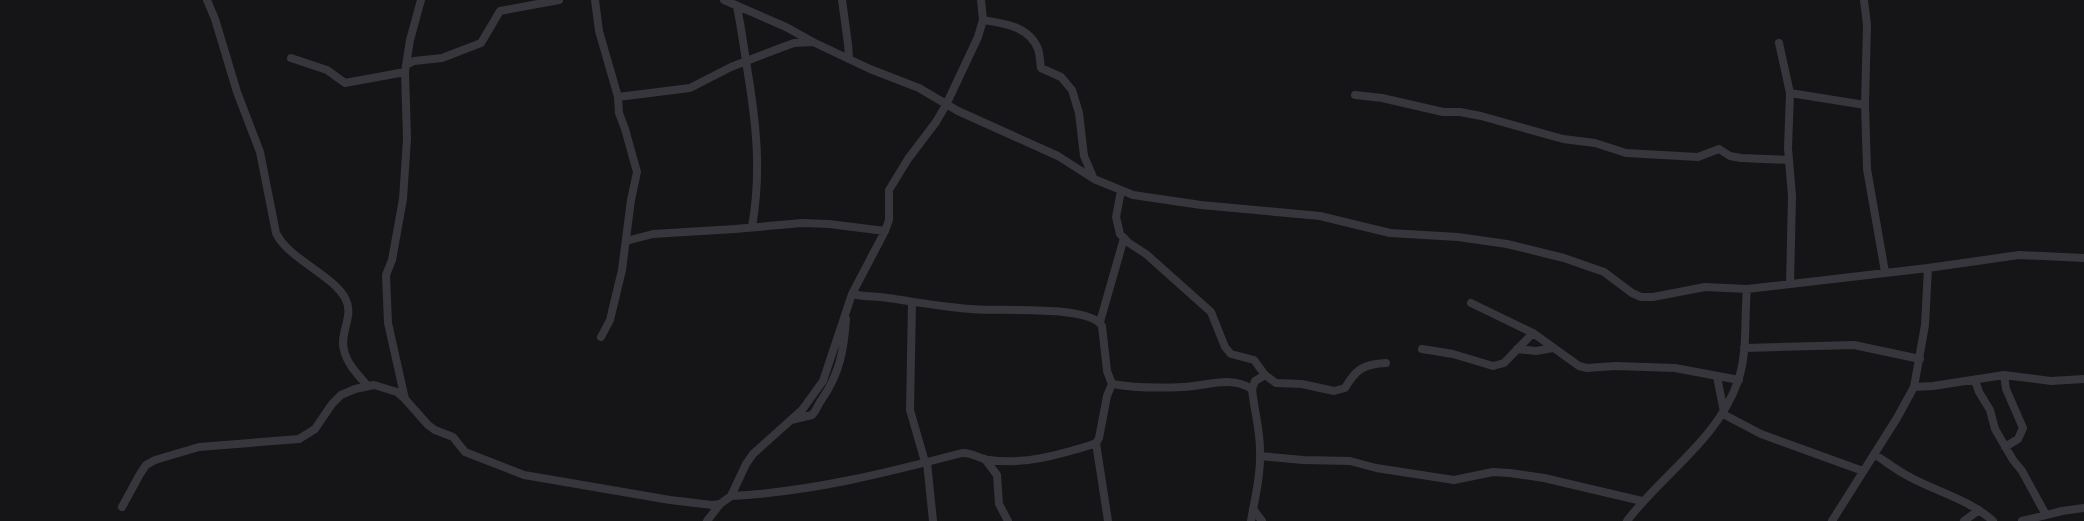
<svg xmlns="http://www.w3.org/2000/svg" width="2084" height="521" font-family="'Alegreya Sans',sans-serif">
	<rect width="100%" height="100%" fill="#151517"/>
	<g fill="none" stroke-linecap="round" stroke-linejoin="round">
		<path stroke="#36363c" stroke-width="8" d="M207,0L215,19L237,92L260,152L276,233C288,259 335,276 346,300C354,316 339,334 344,350C347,364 358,375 367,385
			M595,0L599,31L618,97L619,113L625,129L637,172L631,200L622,270L610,320L601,337
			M724,0L786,27L813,42L870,69L919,88L958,111L1058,156L1094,179L1133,195L1201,205L1320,216L1390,233L1458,237L1507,244L1564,258L1604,272L1632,293L1641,297H1653L1705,287L1747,289L1928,268L2019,255L2084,258
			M842,0L848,44L849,59
			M1864,0L1867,25L1865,105L1867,169L1885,272
			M737,7C742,31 745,56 749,80C757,131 761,175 752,227
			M983,20C1003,23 1029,26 1038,49C1040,55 1040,62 1041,68L1061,77L1072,90L1079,113L1084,156L1093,177
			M1779,43L1790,93L1788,148L1792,196L1790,284
			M291,58L327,70L345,83L405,72
			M406,65L414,61L442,58L481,43L500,11L559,0
			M1790,93L1865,105
			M1355,95L1382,98L1443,112H1460L1481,116L1563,139L1595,143L1626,153L1698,157L1719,149L1730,156L1741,158L1789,160
			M618,97L690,88L731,67L783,47L794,43L813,42
			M1121,191L1116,217L1120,234L1129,243L1146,254L1211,312L1225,347L1231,354L1254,360L1265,375L1276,383L1302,384L1334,391L1345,388C1356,369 1364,364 1386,363
			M626,241L653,234L735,229L802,223L829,224L885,231
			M852,294C864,297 876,296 888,298C916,302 943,307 971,309C996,312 1090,304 1102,326L1107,371L1112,384C1134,388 1161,388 1183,387C1207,386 1230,375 1252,389
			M912,302L910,410L925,462
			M1471,303L1533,333L1579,366L1587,368L1616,366L1675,368L1739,380
			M1100,322L1124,238
			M1744,348L1854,345L1920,359
			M1422,349L1453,354L1493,366L1504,363L1533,333
			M1517,349L1536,351L1553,348
			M2004,375L2006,389L2023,428L2018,439L2005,447
			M1717,377L1724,412
			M1975,380L1979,392L1990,410L1995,429L2013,460L2022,471L2046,515
			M1914,387L1933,386L2004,375L2051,381L2084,379
			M405,399L388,323L386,275L392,260L403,199L407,139L405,72L410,40L421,0
			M1723,414L1761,434L1863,471
			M791,420L812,415C817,410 818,404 822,399C840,373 844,349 846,319
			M1096,443L1108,521
			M1874,454C1885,461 1895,469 1906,475C1934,491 1969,499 1993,521
			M1260,456L1303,460L1350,461L1376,468L1454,480L1493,472L1510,473L1544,478L1642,501
			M985,459L997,475L999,504L1008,521
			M927,462L933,521
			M731,496C810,492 886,473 962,453C972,452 979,459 989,460C1024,465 1058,455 1091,445L1096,443L1099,438L1107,396L1112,384
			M122,507L140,474L146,465L155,460L199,447L299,439L315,429L332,404L341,395L355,389L374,385L397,392L405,399L428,425L435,430L453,437L465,452L524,475L670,500L712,505L720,504L731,496L746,464L753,454L802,410L823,381L852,294L885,231L889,220V190L908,159L936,122L946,105L978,37L983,20L981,0
			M1253,509L1262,521
			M707,521L720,504
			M1251,521C1255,497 1261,475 1260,450C1260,430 1254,409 1252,389L1255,381L1265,375
			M1627,521C1663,473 1717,441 1738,381C1748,352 1744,319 1747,289
			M1832,521L1897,418L1914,387L1925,325L1928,268
			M1964,521L1979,510
			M2022,521L2062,511L2084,508"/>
	</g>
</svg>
